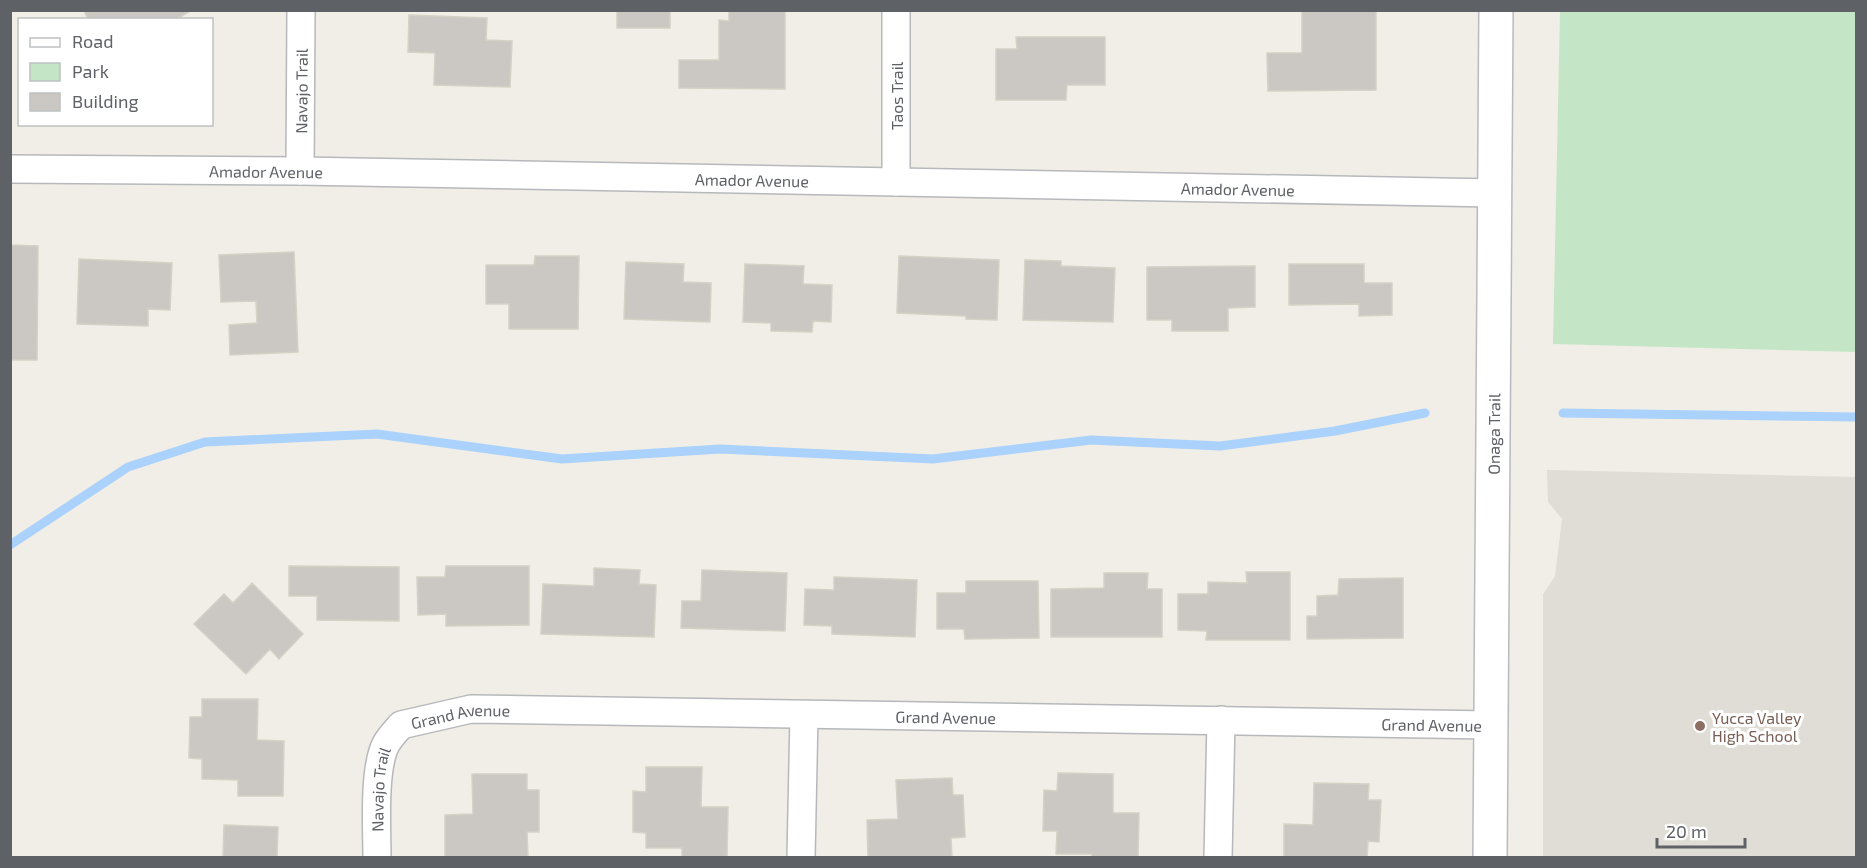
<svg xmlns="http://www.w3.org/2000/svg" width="1867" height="868" font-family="'Exo 2',sans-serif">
	<rect width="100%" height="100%" fill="#f0eee6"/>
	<path fill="#dfddd5" d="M1547,470L1856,477V857H1543V594L1555,576L1562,519L1548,502Z"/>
	<path fill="#c4e6c7" d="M1560,11H1856V352L1553,344Z"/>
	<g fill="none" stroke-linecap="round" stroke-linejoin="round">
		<path stroke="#aad2fc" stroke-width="9" d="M1563,413L1856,417
			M10,545L128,467L205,442L377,434L562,459L720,449L933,459L1091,440L1220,446L1335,431L1425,413"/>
	</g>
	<path fill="#cbc8c4" stroke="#d4d1c5" stroke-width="1.5" d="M84,10H192L175,20H88Z
		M617,10H670V28H617Z
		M729,10H785V89L679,88V60H719V20L729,21Z
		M1302,10H1376V90L1268,91L1267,53H1302Z
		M409,15L487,18L486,40L512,41L510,87L434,85L435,53L408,52Z
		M1016,37H1105V85H1067L1066,100H996V49H1017Z
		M10,245L38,246L37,360H10Z
		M294,252L298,352L230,355L229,325L257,323L256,301L221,302L219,255Z
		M535,256H579L578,329H509V304H486V265H534Z
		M899,256L999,260L997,320L966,319V316L897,313Z
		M79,259L172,263L170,310L148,309V326L77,324Z
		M1025,260L1061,261V266L1115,268L1113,322L1023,320Z
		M626,262L684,264L683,282L711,283L710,322L624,319Z
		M745,264L804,266L803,284L832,285L831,322L813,321L812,332L771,331V323L743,322Z
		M1289,264H1364V283H1392V315L1359,316V304L1289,305Z
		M1255,266V307L1228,308V331H1172V320H1147V267Z
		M289,566L399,567V621L317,620V596H289Z
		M446,566H529V625L446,626V614L418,615L417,577H445Z
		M594,568L640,570L639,584L656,585L654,637L541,634L543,584L594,586Z
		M702,570L787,573L785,631L681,628L682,601H701Z
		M1246,572H1290V640H1206L1207,631L1178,630V594H1208V582L1247,583Z
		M1104,573H1148L1147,589H1162V637H1051V589L1104,588Z
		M834,577L917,580L915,637L832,634V626L804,625L805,589L834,590Z
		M1403,578V638L1307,639V616H1317V596L1338,595L1339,579Z
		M966,581H1038L1039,638L965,639L964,629H937V593H966Z
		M252,583L303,634L279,659L270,649L246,674L194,624L224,594L233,603Z
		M202,699H258L257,740L284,741L283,796H238V780L202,779V759L189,758L190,717H202Z
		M646,767H702L701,807H728L727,858H682V848H646V833L633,832V791L646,792Z
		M1058,773L1113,774V813H1139L1138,858H1092V854H1056L1057,831H1043L1044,790L1057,791Z
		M472,774H527V790H539V832H527L528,858H445V815L473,814Z
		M952,778L953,795H963L965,837L951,838L952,858H868L867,820L898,819L896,780Z
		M1314,783L1369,784L1368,800H1381L1379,842L1368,841L1367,858H1284V824L1313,825Z
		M224,825L278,827L277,858H223Z"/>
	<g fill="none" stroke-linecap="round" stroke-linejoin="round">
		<defs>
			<g id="street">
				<path id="s1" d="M10,169L300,171L1494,193"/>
				<path id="s2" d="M300,171L301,10"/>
				<path d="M896,182V10"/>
				<path id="s3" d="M377,858C377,829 373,769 386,744C390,737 396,731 401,725L471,709L1491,725"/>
				<path d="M801,858L804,715"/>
				<path d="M1218,858L1221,720"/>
			</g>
			<g id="secondary">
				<path id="s4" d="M1490,858L1496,10"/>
			</g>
		</defs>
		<use href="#street" stroke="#b7b8bc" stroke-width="30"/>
		<use href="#secondary" stroke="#b8babf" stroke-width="36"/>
		<use href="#street" stroke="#fff" stroke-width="27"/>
		<use href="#secondary" stroke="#fff" stroke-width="33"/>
	</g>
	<circle fill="#8d6e63" stroke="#fff" stroke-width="2" cx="1700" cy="726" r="6"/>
	<g text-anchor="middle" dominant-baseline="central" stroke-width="6" stroke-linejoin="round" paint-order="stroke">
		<g font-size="16" fill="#5e6166" stroke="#fff">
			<text stroke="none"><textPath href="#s2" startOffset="80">Navajo Trail</textPath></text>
			<text transform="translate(896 96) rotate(-90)">Taos Trail</text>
			<text stroke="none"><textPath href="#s1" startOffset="256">Amador Avenue</textPath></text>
			<text stroke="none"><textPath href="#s1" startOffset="742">Amador Avenue</textPath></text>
			<text stroke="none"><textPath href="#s1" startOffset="1228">Amador Avenue</textPath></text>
			<text stroke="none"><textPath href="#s4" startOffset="424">Onaga Trail</textPath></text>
			<text stroke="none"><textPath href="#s3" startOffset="200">Grand Avenue</textPath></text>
			<text stroke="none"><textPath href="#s3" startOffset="686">Grand Avenue</textPath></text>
			<text stroke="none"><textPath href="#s3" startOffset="1172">Grand Avenue</textPath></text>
			<text stroke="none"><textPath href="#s3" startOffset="69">Navajo Trail</textPath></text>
		</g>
		<g font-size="16" fill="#785e54" stroke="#fff" text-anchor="start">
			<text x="1712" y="717">Yucca Valley<tspan x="1712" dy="18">High School</tspan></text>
		</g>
	</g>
	<rect width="1867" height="868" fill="none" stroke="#5e6166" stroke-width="24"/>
	<rect x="18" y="18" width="195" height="108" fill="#ffffff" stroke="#bfc0c2" stroke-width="1.5"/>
	<rect x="30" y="38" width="30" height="9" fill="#ffffff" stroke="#bfc0c2" stroke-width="1.5"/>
	<text x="72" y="48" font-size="18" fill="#5e6166">Road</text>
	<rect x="30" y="63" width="30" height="18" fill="#c4e6c7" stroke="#bfc0c2" stroke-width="1.5"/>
	<text x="72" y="78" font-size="18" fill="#5e6166">Park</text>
	<rect x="30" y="93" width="30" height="18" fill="#cbc8c4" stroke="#bfc0c2" stroke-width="1.5"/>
	<text x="72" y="108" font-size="18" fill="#5e6166">Building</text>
	<path d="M1657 838v9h88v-9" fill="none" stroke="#5e6166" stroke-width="3"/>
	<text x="1666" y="838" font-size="18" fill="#5e6166" stroke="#ffffff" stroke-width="4.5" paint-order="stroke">20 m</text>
</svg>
